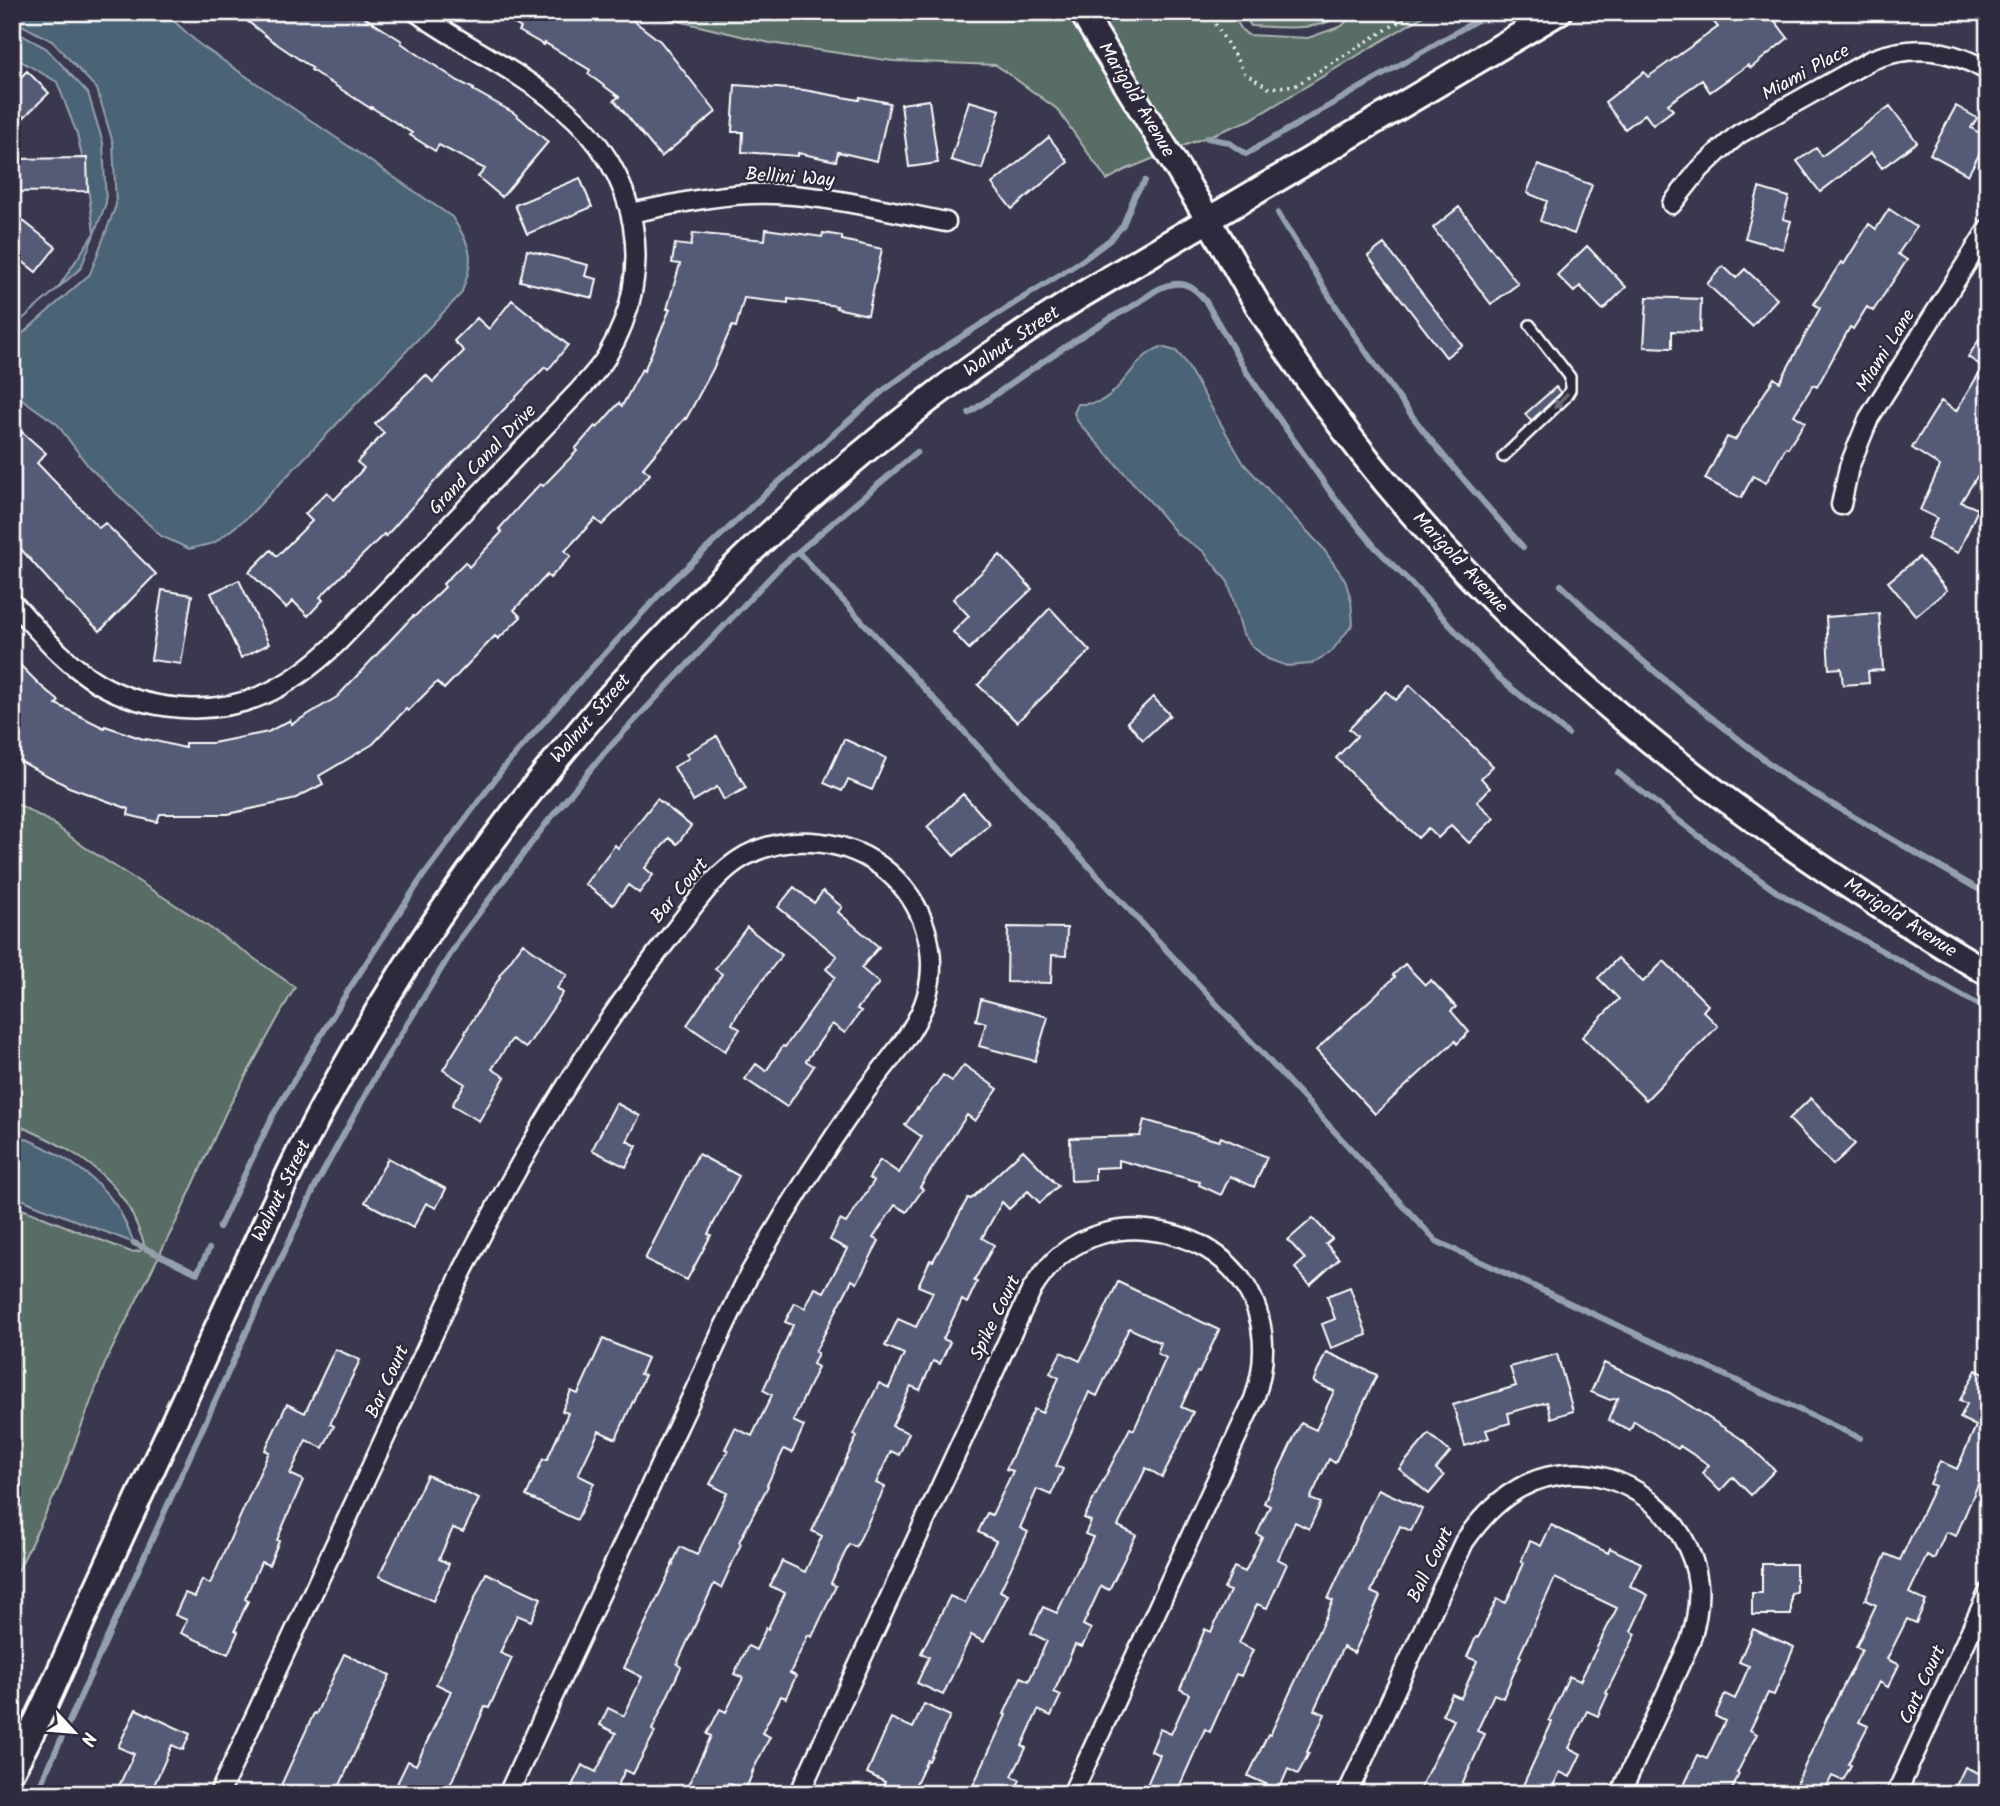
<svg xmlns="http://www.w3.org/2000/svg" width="2000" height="1806" font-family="Kalam,sans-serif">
	<rect width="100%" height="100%" fill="#3a384e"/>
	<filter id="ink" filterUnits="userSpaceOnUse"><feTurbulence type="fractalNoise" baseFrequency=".0143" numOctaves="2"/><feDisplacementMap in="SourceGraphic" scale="14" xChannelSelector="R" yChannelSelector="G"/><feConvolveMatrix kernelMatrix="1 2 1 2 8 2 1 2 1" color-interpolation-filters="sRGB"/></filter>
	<g filter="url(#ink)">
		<path fill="#596d66" stroke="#acb6b2" stroke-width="2" d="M641,12H1069L1157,157L1125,170L1107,180L1057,109L996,65L893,61L770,43Z
			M1095,12H1231L1242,30L1248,35L1308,38L1342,26L1355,12H1430L1250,120L1178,148Z
			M1242,12H1342C1325,33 1276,27 1251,26Z
			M12,801L51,822L83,846L196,918L295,987L226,1112L180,1214L106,1361L59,1486L12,1583V1205L131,1252L140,1251L144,1246L143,1240C138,1229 134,1216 127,1205C102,1164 55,1140 12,1123Z"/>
		<path fill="#4c6376" stroke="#94a1ad" stroke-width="2" d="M12,12H164L199,44L452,217C473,250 475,257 461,294L248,517L214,543L189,549L161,536L89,467L57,424L12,392L13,342L90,274L116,205L113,143L97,89L52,41L12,20Z
			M12,30L46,48L88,93L103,143L106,203L81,268L17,324L58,288L94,233L87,179L77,134L57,82L12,56Z
			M1161,347L1176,351L1184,360L1244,464L1322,547L1345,580L1351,600L1353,624L1331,652L1311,664L1287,666L1268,659L1253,647L1243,634L1228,582L1203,551L1177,534L1155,507L1078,422L1074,413L1078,404C1085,404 1094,404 1101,401C1125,388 1135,356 1161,347Z
			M12,1133C53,1149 93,1171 118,1208C124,1218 129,1231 134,1243L38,1206L12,1195Z"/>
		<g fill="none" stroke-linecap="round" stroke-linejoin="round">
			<path stroke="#94a1ad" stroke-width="6" d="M1207,138L1228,142L1246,154L1491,12
				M1278,213C1321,284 1365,355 1416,421C1449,465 1487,506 1523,547
				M969,413C1015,381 1060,348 1108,320C1117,314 1127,310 1136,304C1149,296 1158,286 1174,284C1188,282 1196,290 1205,300L1247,373L1333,496L1376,548L1411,583L1498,677L1568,734
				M798,552L1436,1241L1860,1438
				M1561,585L1622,643L1673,687L1789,779L1988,895
				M1618,773L1696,834L1777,892L1988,1010
				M219,1228L273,1115L346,994L423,876L505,766L586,674L670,583L764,495L884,390L934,354L1083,260L1111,239L1123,225L1135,195L1145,181
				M134,1243L197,1273L209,1249
				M39,1794L38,1790L261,1300L317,1183L379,1070L461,937L545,825L604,753L780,567L917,452"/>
		</g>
		<path fill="#545a76" stroke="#fff" stroke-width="2" d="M236,12H356L402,41L401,43L458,81L474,89L473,90L514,113L548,142L502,197L478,177L485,169L439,145L435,151L410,135L412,133L371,107L370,108L311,70L312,68L271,40Z
			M495,12H622L660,41L716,112L661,157L614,100L619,97L588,74L590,70L545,43L544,45L519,31L521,28Z
			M1705,12H1768L1788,38L1751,68L1748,65L1710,92L1702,80L1668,104L1673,110L1653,125L1645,114L1625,129L1605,102L1644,72L1648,77L1718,27Z
			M27,71L49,93L12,129V86Z
			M735,85L804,90L859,100L860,97L890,103L877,161L838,152L836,161L798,153V156L742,152L743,132H732Z
			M929,100L938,163L909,167L901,104Z
			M969,101L1000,110L982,169L951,160Z
			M1890,106L1917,142L1882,168L1871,153L1820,192L1797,161L1816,148L1822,156Z
			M1956,106L1977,118L1971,128L1988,138L1968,175L1930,154Z
			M1049,137L1068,162L1012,209L992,184Z
			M87,158L88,191L12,192V159Z
			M1538,165L1592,185L1574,234L1540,221L1547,201L1527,193Z
			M580,178L592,207L527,234L515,205Z
			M1759,188L1789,197L1783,219L1791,221L1783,249L1745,238Z
			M1459,207L1518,284L1491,304L1433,228Z
			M1889,209L1916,227L1898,254L1907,260L1873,311L1867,307L1853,329L1850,327L1817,387L1813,385L1794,415L1805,422L1788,448L1786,447L1766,483L1753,476L1741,498L1705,479L1727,437L1735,440L1774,378L1780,382L1820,308L1814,304L1841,262L1844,264L1869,224L1876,229Z
			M12,212L56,247L36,272L12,253Z
			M766,229L822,237L823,233L842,236V240L882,249L868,315L836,308L837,306L788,299V303L744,298L736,327L732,326L713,369L686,419L685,418L643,468L650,474L630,497L602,525L595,519L565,551L571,556L550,578L547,575L514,610L521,617L498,639L495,636L444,689L437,682L408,711L406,709L373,744L319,776L323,784L292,800L228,814H160L157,822L128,815L129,809L69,787L12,757V657L41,686L59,701L56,704L104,728L105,726L146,740L147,739L185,748V743H213L268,732L290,720L292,724L337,697L413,616L414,617L445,587L443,584L465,562L469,567L502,532L499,529L524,501L540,484L543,486L577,451L575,449L595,426L597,428L619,403L622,406L642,369L644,371L670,309H667L680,264L672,263L675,244L691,246L693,233L765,240Z
			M1384,244L1462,345L1446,357L1368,256Z
			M1587,246L1626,287L1603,310L1580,286L1574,292L1557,275Z
			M527,250L588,265L585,276L597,279L593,298L520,281Z
			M1723,266L1736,278L1745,269L1777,299L1752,326L1707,284Z
			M1647,297L1701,299L1700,332L1672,331V348L1644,347Z
			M512,300L568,345L548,370L545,367L434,482L386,536L384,534L320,597L323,600L308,616L293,601L286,608L249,572L271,550L277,556L312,521L305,514L327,492L334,500L364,468L357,462L384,433L375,424L426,375L433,382L464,351L454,341L477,318L489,329Z
			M1988,326V459L1961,502L1978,509L1958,553L1927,539L1937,518L1920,510L1940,466L1912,448L1941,401L1956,411L1983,367L1968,357Z
			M1556,387L1560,392V394L1531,421L1525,414Z
			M22,432L46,453L37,463L99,528L105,523L156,574L100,631L67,601L12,539V443Z
			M1000,555L1032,589L969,649L953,632L969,616L953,599Z
			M1919,557L1947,590L1916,616L1888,582Z
			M239,580L269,644L241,658L211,593Z
			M162,590L192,595L181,664L151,660Z
			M1050,608L1090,651L1017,722L978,685Z
			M1879,613L1883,670L1868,671L1869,683L1843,685L1841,668L1829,669L1826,617Z
			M1410,685L1493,766L1481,778L1490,788L1477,802L1494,818L1469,843L1451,825L1438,838L1428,828L1418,838L1336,758L1357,736L1349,729L1386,691L1396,700Z
			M1153,697L1170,715L1143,740L1127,722Z
			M717,736L746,788L724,800L717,787L693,801L674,767L689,758L686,754Z
			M844,739L886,758L872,790L848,780L842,791L824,783Z
			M963,794L990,824L954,856L927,827Z
			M657,799L691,826L677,844L669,838L645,868L653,875L639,893L628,885L613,905L585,884L615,845L618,848Z
			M794,887L814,903L823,891L842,907L838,912L879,947L861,968L879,983L857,1009L861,1011L845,1033L832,1024L806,1061L814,1066L787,1107L745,1079L756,1064L766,1071L783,1046L785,1047L835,977L826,969L837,956L778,907Z
			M747,927L782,955L741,1008L732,1024L740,1029L725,1051L687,1025L722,974L715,969Z
			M1008,927L1067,928L1066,956L1052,955L1051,983L1007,982Z
			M523,943L567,975L557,988L563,993L526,1048L512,1039L492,1069L505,1077L479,1121L452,1105L465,1084L443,1070L466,1033L465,1032L500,977L499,976Z
			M1618,958L1643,982L1664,961L1708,1005L1703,1011L1718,1026L1646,1100L1582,1037L1619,999L1598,978Z
			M1405,964L1425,985L1431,980L1456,1007L1451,1011L1469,1032L1457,1044L1455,1041L1375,1114L1316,1050L1395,977L1393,975Z
			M981,999L1048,1017L1035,1061L979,1046L986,1023L976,1020Z
			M964,1065L998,1089L975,1121L967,1115L920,1187L923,1189L907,1212L895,1205L873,1238L879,1241L857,1283L852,1280L815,1352L818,1353L813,1364L818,1367L793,1421L804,1426L792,1453L784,1449L767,1485L768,1486L739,1542L741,1544L721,1588L714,1584L677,1664L681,1667L652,1730L655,1732L633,1774L625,1770L614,1794H568L582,1765L596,1772L616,1733L600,1725L608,1708L624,1716L642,1677L624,1668L673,1565H672L680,1547L697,1555L727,1493L710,1484L728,1450L725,1449L735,1428L752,1436L772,1395L763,1390L793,1325L785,1322L795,1303L805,1308L815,1288L824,1292L847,1249L830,1240L840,1220L846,1223L874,1181L869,1178L880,1160L899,1173L922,1137L905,1125L917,1108L918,1109L943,1075L952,1081Z
			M1811,1098L1855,1144L1833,1165L1789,1119Z
			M616,1103L640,1116L627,1141L637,1146L626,1167L592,1150Z
			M1144,1120L1219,1141L1221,1137L1267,1157L1254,1187L1230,1176L1221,1195L1199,1185L1200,1182L1119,1160V1167L1095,1168V1180L1071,1181L1070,1138L1140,1136Z
			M1023,1150L1058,1186L1040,1203L1028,1191L1009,1209L1002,1202L982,1238L994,1245L974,1281L977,1282L967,1303L962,1300L943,1339L950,1342L940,1364L933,1361L920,1390L911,1386L892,1426L909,1433L899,1455L891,1451L876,1483L885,1487L856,1547L849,1544L831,1583L836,1586L812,1637L808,1635L790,1673L796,1676L786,1698L781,1696L762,1733L770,1737L752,1772H753L745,1791L728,1783L722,1794H684L711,1736L707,1734L720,1709L726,1712L743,1678L734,1674L748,1646L756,1650L766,1628L768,1629L785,1593L770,1586L782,1561L805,1572L822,1536L812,1531L857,1436L854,1434L879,1383L889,1388L904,1354L885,1346L898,1319L916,1327L933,1292L918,1286L930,1260L933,1261L968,1198L971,1199Z
			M698,1154L739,1176L708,1234L711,1235L687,1280L645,1259Z
			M388,1158L446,1189L436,1208L426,1203L413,1228L365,1202Z
			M1313,1218L1332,1239L1326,1244L1339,1259L1310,1285L1295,1268L1305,1259L1288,1240Z
			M1118,1282L1219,1330L1199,1373L1197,1372L1181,1407L1193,1412L1175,1451L1162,1477L1146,1468L1118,1526L1136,1535L1109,1590L1101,1586L1083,1625L1091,1629L1082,1647L1075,1645L1054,1692L1061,1695L1051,1716L1038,1710L1022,1746L1026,1748L1012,1776L1020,1780L1013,1794H969L1006,1715L1004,1714L1021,1677L1029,1681L1047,1641L1031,1633L1043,1607L1057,1613L1093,1537L1085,1534L1091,1521L1084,1518L1130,1428L1134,1430L1166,1358L1157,1353L1161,1343L1129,1328L1097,1396L1089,1392L1056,1466L1063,1469L1051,1495L1037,1489L1020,1528L1028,1532L1000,1591L1008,1595L984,1642L971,1635L943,1695L917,1683L929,1657L921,1653L950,1596L965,1603L996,1541L978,1532L987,1513L992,1515L1013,1471L1006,1469L1034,1409L1042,1413L1059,1378L1050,1373L1061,1352L1080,1361Z
			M1350,1287L1367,1335L1331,1348L1322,1324L1335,1319L1327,1296Z
			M603,1339L647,1358L640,1374L645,1375L616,1439L599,1431L578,1475L594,1483L577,1520L526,1496L543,1459L547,1460L568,1413L562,1411L571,1391L578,1394Z
			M335,1349L360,1360L330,1424L334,1426L323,1448L306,1440L290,1474L303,1480L277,1540L279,1541L269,1565L261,1562L245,1599L248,1601L235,1630L238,1632L228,1654L181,1633L187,1620L175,1615L185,1593L195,1597L202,1580L210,1584L269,1452L265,1450L287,1404L305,1413Z
			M1326,1352L1377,1375L1335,1463L1329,1459L1310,1499L1321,1503L1309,1529L1295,1522L1278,1559L1287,1564L1267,1608L1257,1604L1239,1643L1253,1650L1241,1676L1236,1674L1210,1732L1205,1729L1176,1794H1143L1160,1755L1151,1751L1160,1729L1171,1734L1189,1694L1180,1689L1205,1629L1211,1632L1230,1591L1224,1589L1234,1567L1245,1572L1262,1537L1257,1534L1270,1506L1264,1503L1273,1482L1301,1423L1316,1430L1334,1391L1313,1382Z
			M1557,1354L1573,1411L1551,1418L1547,1402L1508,1413L1510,1423L1486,1430L1489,1438L1465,1446L1453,1405L1516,1386L1510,1367Z
			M1604,1363L1670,1393L1743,1440L1775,1470L1751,1495L1733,1477L1720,1491L1702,1473L1709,1465L1680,1446L1678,1449L1634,1421L1630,1430L1608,1420L1618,1398L1610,1400L1591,1392Z
			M1976,1370L1988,1376V1461L1956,1536L1946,1532L1934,1559L1927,1555L1909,1593L1926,1601L1916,1623L1907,1619L1887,1659L1899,1665L1888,1687L1879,1682L1859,1722L1868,1726L1848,1764L1851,1765L1843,1781L1832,1776L1823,1794H1816L1796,1785L1826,1720L1862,1650L1856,1647L1876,1605L1865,1600L1886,1554L1900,1560L1935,1486L1930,1484L1940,1461L1957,1469L1976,1426L1960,1418L1967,1404L1960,1400Z
			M1429,1434L1450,1452L1436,1469L1444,1476L1429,1494L1399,1469Z
			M427,1475L479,1499L463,1532L453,1528L439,1559L449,1564L433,1601L379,1576Z
			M1378,1489L1422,1509L1411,1531L1400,1526L1371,1592L1380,1596L1365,1630L1354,1653L1343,1647L1314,1710L1325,1714L1307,1752L1309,1753L1298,1774L1288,1769L1279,1790L1248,1776L1268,1734L1270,1735L1333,1601L1328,1599Z
			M1551,1525L1608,1553L1610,1548L1641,1563L1630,1586L1648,1595L1631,1631L1636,1634L1606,1693L1608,1694L1598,1716L1587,1711L1569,1748L1581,1754L1570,1777L1560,1772L1549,1794H1519L1552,1722L1549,1720L1569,1676L1580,1681L1617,1608L1555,1578L1519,1656L1521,1657L1503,1698L1494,1694L1477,1731L1485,1734L1458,1794H1417L1454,1720L1442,1715L1452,1694L1461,1698L1477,1661L1467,1657L1476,1637L1478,1638L1497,1599L1506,1603L1524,1563L1521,1561L1530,1541L1541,1546Z
			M1762,1564H1796V1592L1791,1593V1615H1752V1593H1762Z
			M486,1573L541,1598L531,1621L517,1615L500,1653L512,1658L489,1708L485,1707L446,1794H392L408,1761L416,1765L451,1691L436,1684Z
			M1753,1629L1794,1647L1774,1695L1768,1693L1750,1730L1757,1734L1737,1773L1739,1774L1730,1794H1680L1698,1755L1707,1759L1725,1721L1715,1716L1725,1694L1735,1699L1749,1666L1739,1662Z
			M344,1654L390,1675L336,1794H277L314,1713L316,1714Z
			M924,1704L950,1716L929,1761L927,1760L911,1794H879L885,1782L867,1773L891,1718L913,1728Z
			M136,1709L190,1734L183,1750L172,1745L150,1794H115L134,1754L118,1747Z
			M1965,1767L1988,1777V1794H1967L1955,1788Z"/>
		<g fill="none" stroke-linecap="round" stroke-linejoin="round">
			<defs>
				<path id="lane" d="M1503,457L1565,398L1570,390V377L1530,325"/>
				<path id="street" d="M1672,204L1698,171L1718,152L1739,134L1871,60C1914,44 1948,48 1988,71
					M631,213C679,203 726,192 775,194C832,196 890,211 946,222
					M1841,505L1849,467L1869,418L1988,229
					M12,602C39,631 64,663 98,683C146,711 211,717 263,695C291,683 315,664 337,643L573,397C585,384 598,371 607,356C658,271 639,171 563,108C519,71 463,45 416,12
					M219,1794L463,1270C524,1151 592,1035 675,930C695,904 715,873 745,856C790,832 850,839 888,872C923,902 939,950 927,995C916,1034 885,1063 863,1095C822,1153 784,1213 749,1275C740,1293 732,1311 723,1329C707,1365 690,1401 673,1437C617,1556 563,1675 508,1794
					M799,1794L1031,1291C1040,1277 1049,1264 1062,1254C1086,1235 1117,1227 1147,1230C1237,1238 1284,1315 1254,1399L1072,1794
					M1347,1794L1464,1542C1486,1510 1516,1481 1557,1475C1623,1464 1691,1517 1698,1584C1700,1605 1696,1623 1690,1642L1620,1794
					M1896,1794L1988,1593"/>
				<path id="secondary" d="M1082,12C1124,81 1167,150 1208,219C1231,258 1252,298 1277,335C1292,358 1308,380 1323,401C1496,641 1736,823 1988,973
					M12,1770C42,1716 65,1658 91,1601C134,1508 177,1415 220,1322C247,1263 274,1203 303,1145C454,851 666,603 927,401C976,363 1028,330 1080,296L1559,12"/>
			</defs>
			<use href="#lane" stroke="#fff" stroke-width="14"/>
			<use href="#street" stroke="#fff" stroke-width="23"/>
			<use href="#secondary" stroke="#fff" stroke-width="30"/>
			<path stroke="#fff" stroke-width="3.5" stroke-dasharray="2 5" stroke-linecap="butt" d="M1208,12L1245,73L1269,88L1296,85L1415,12"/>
			<use href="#lane" stroke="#2f2a3d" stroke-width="9"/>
			<use href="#street" stroke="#2f2a3d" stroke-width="18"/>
			<use href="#secondary" stroke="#2f2a3d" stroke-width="24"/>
		</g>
		<defs><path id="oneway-solid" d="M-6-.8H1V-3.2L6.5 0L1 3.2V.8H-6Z" transform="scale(1.75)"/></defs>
		<use fill="#6d6a77" href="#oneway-solid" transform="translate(1561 401) rotate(133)"/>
	</g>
	<g text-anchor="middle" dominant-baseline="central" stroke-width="5" stroke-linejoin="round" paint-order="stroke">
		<g font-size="19" fill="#fff" stroke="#2f2a3d">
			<text transform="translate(1806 73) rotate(-29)">Miami Place</text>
			<text transform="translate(1136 100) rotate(59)">Marigold Avenue</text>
			<text transform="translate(790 178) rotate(4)">Bellini Way</text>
			<text transform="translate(1012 342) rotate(-34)">Walnut Street</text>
			<text transform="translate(1886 351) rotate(-58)">Miami Lane</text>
			<text transform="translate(483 460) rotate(-46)">Grand Canal Drive</text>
			<text transform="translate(1460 563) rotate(47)">Marigold Avenue</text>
			<text transform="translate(591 719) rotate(-49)">Walnut Street</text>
			<text transform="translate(680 891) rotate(-50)">Bar Court</text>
			<text transform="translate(1900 918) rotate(33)">Marigold Avenue</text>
			<text transform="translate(282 1191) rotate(-64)">Walnut Street</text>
			<text transform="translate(996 1318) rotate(-64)">Spike Court</text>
			<text transform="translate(388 1382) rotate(-65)">Bar Court</text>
			<text transform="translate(1431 1565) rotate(-64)">Ball Court</text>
			<text transform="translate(1923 1685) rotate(-65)">Cart Court</text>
		</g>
	</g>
	<rect width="2000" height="1806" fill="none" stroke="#2f2a3d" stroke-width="42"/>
	<rect x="21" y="21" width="1958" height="1764" fill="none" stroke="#fff" stroke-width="2.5" filter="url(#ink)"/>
	<g transform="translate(74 1732) rotate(116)" stroke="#2f2a3d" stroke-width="5" paint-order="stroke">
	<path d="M0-5L12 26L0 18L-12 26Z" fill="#ffffff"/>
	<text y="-10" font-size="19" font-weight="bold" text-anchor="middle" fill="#ffffff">N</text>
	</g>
</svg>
